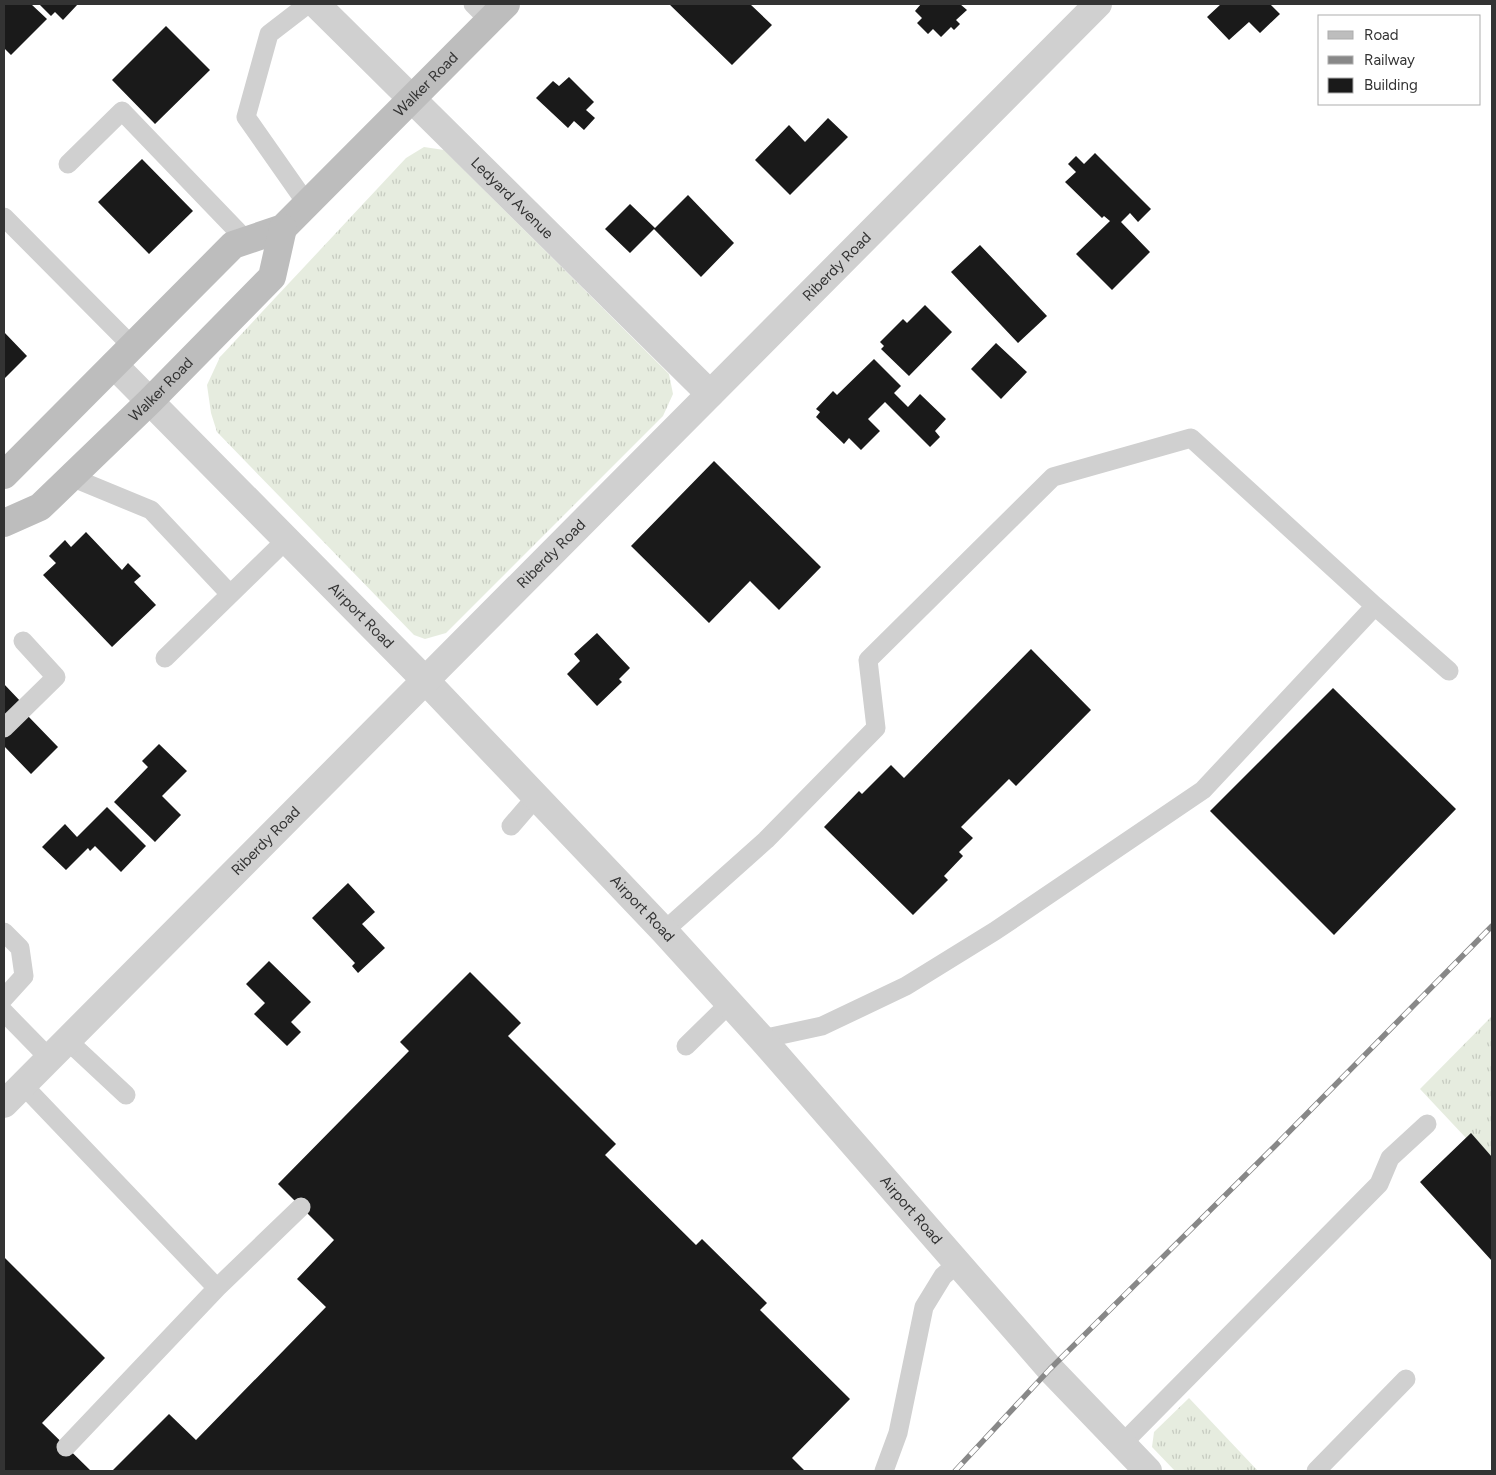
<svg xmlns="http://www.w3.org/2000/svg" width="1496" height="1475" font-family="Figtree,sans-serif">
	<defs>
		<pattern id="grass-tufts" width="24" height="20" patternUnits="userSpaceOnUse" patternTransform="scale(1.25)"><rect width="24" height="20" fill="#e6ecdf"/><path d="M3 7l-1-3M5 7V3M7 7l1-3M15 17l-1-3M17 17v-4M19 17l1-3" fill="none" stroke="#c6cbc0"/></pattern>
	</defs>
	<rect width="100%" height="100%" fill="#fff"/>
	<path fill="url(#grass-tufts)" d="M424,147L444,150L669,374L673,394L663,416L446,633L425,639L414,635L217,432L211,413L207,385L220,357L406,158Z
		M1492,1016V1157L1471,1134L1466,1138L1420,1089Z
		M1189,1398L1258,1471H1175L1152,1447L1154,1432Z"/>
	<path fill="#1a1a1a" d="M4,4H31L47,19L11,55L4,48Z
		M39,4H78L63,20L55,12L51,16Z
		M669,4H750L772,25L732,65Z
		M921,4H960L967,10L956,20L960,24L954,30L951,27L941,37L933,29L928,34L917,23L922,18L915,11Z
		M1221,4H1270L1280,14L1260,33L1249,22L1229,40L1207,17Z
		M166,26L210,70L155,124L112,80Z
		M569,77L594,102L586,110L595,118L584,130L574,121L568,128L536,98L553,81L559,86Z
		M828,118L848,137L790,195L755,160L789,125L805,142Z
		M1095,153L1151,209L1138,222L1130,213L1121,222L1150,252L1112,290L1076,254L1110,221L1104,216L1102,218L1065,182L1076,172L1068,164L1076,156L1084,164Z
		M142,159L193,211L149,254L98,202Z
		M688,195L734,243L701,277L654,229Z
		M630,204L655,228L630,253L605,229Z
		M980,245L1047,316L1018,343L951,272Z
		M925,305L952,332L909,376L881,349L884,346L880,342L903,319L907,323Z
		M4,332L27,356L4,379Z
		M996,343L1027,372L1001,399L971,369Z
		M874,359L901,386L894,393L908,407L920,394L946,419L935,431L940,437L930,447L885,402L868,419L880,431L861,450L849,438L844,444L816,417L820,412L816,409L833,391L837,395Z
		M714,461L821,567L779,610L750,581L709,623L631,546Z
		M86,532L122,570L128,563L141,576L134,582L156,605L112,647L43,575L56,563L49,556L65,540L71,547Z
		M597,633L630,668L619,679L622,682L597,706L567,674L580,661L574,654Z
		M1031,649L1091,710L1016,786L1009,779L961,827L973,838L959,852L963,856L944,876L948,880L913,915L824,827L859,791L862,794L891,765L904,778Z
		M4,684L22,703L4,721Z
		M1333,688L1456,809L1334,935L1210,811Z
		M26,714L58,747L31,774L4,746V736Z
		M159,744L187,771L162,796L181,815L155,842L114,802L148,767L142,761Z
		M107,807L146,846L121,872L95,846L90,851L88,848L66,870L42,847L65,824L77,837Z
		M348,883L375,912L362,924L385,948L358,973L352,966L355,963L312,918Z
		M269,961L311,1002L291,1022L301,1032L287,1046L254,1014L265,1003L246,984Z
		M470,972L521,1023L508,1036L616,1144L605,1155L696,1245L702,1239L767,1303L760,1310L850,1399L792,1458L804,1470L802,1471H112L169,1414L196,1440L326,1307L297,1279L334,1240L278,1184L409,1051L400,1042Z
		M1471,1133L1492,1157V1261L1420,1182Z
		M4,1257L105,1358L42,1423L91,1471H4Z"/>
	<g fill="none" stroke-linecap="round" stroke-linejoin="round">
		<path stroke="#d0d0d0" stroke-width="19" d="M473,4L489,20
			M68,164L122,111L247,241
			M307,204L246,117L269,34L308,4
			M4,217L132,346
			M71,477L151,510L230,594
			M1375,606L1449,671
			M165,658L287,539
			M4,728L56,677L23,641
			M511,826L536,797
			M664,931L766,840L876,728L868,660L1053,477L1191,438L1375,606L1203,790L995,931L906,986L822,1026L762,1039
			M4,932L20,948L24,976L4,998
			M4,1012L49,1058
			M67,1040L126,1095
			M686,1046L730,1003
			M23,1085L217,1288L66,1447
			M217,1288L301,1207
			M1122,1444L1379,1184L1390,1158L1427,1124
			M884,1471L898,1433L924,1307L943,1276L958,1263
			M1316,1471L1406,1379"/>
		<g stroke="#d0d0d0" stroke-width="28">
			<path id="s1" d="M316,4L710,394"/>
			<path id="s2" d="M114,365L425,680L664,931L762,1039L1050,1369L1148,1471"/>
			<path id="s3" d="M4,1104L1098,4"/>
		</g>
		<g stroke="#bdbdbd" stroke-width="28">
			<path id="s4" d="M4,475L233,245L283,228L506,4"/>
			<path id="s5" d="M4,523L40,507L150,401L272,277L283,228"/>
		</g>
		<defs>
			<path id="rail" d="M955,1471L1050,1369L1276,1145L1492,926"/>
		</defs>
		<use href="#rail" stroke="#888" stroke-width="5.5"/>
		<use href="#rail" stroke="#fff" stroke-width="4" stroke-dasharray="11" stroke-linecap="butt"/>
	</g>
	<g text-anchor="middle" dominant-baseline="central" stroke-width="5" stroke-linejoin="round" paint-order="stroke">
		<g font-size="15" fill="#333" stroke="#fff">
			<text stroke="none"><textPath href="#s4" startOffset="580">Walker Road</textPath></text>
			<text stroke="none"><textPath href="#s1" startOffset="276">Ledyard Avenue</textPath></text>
			<text stroke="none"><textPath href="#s3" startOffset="1181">Riberdy Road</textPath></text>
			<text stroke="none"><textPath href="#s5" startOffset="208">Walker Road</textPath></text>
			<text stroke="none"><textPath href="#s3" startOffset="776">Riberdy Road</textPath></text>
			<text stroke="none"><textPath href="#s2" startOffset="352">Airport Road</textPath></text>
			<text stroke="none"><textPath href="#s3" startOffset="371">Riberdy Road</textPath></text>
			<text stroke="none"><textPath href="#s2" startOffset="758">Airport Road</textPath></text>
			<text stroke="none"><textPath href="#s2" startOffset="1162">Airport Road</textPath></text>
		</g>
	</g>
	<rect width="1496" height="1475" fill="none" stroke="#333333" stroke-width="10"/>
	<rect x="1318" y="15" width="162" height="90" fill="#ffffff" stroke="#adadad"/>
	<rect x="1328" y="31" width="25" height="8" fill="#bdbdbd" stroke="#adadad"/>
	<text x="1364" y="40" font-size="15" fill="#333333">Road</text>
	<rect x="1328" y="56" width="25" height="8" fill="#888888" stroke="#adadad"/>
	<text x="1364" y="65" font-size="15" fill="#333333">Railway</text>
	<rect x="1328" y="78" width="25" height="15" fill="#1a1a1a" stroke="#adadad"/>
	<text x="1364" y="90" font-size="15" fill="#333333">Building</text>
</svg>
